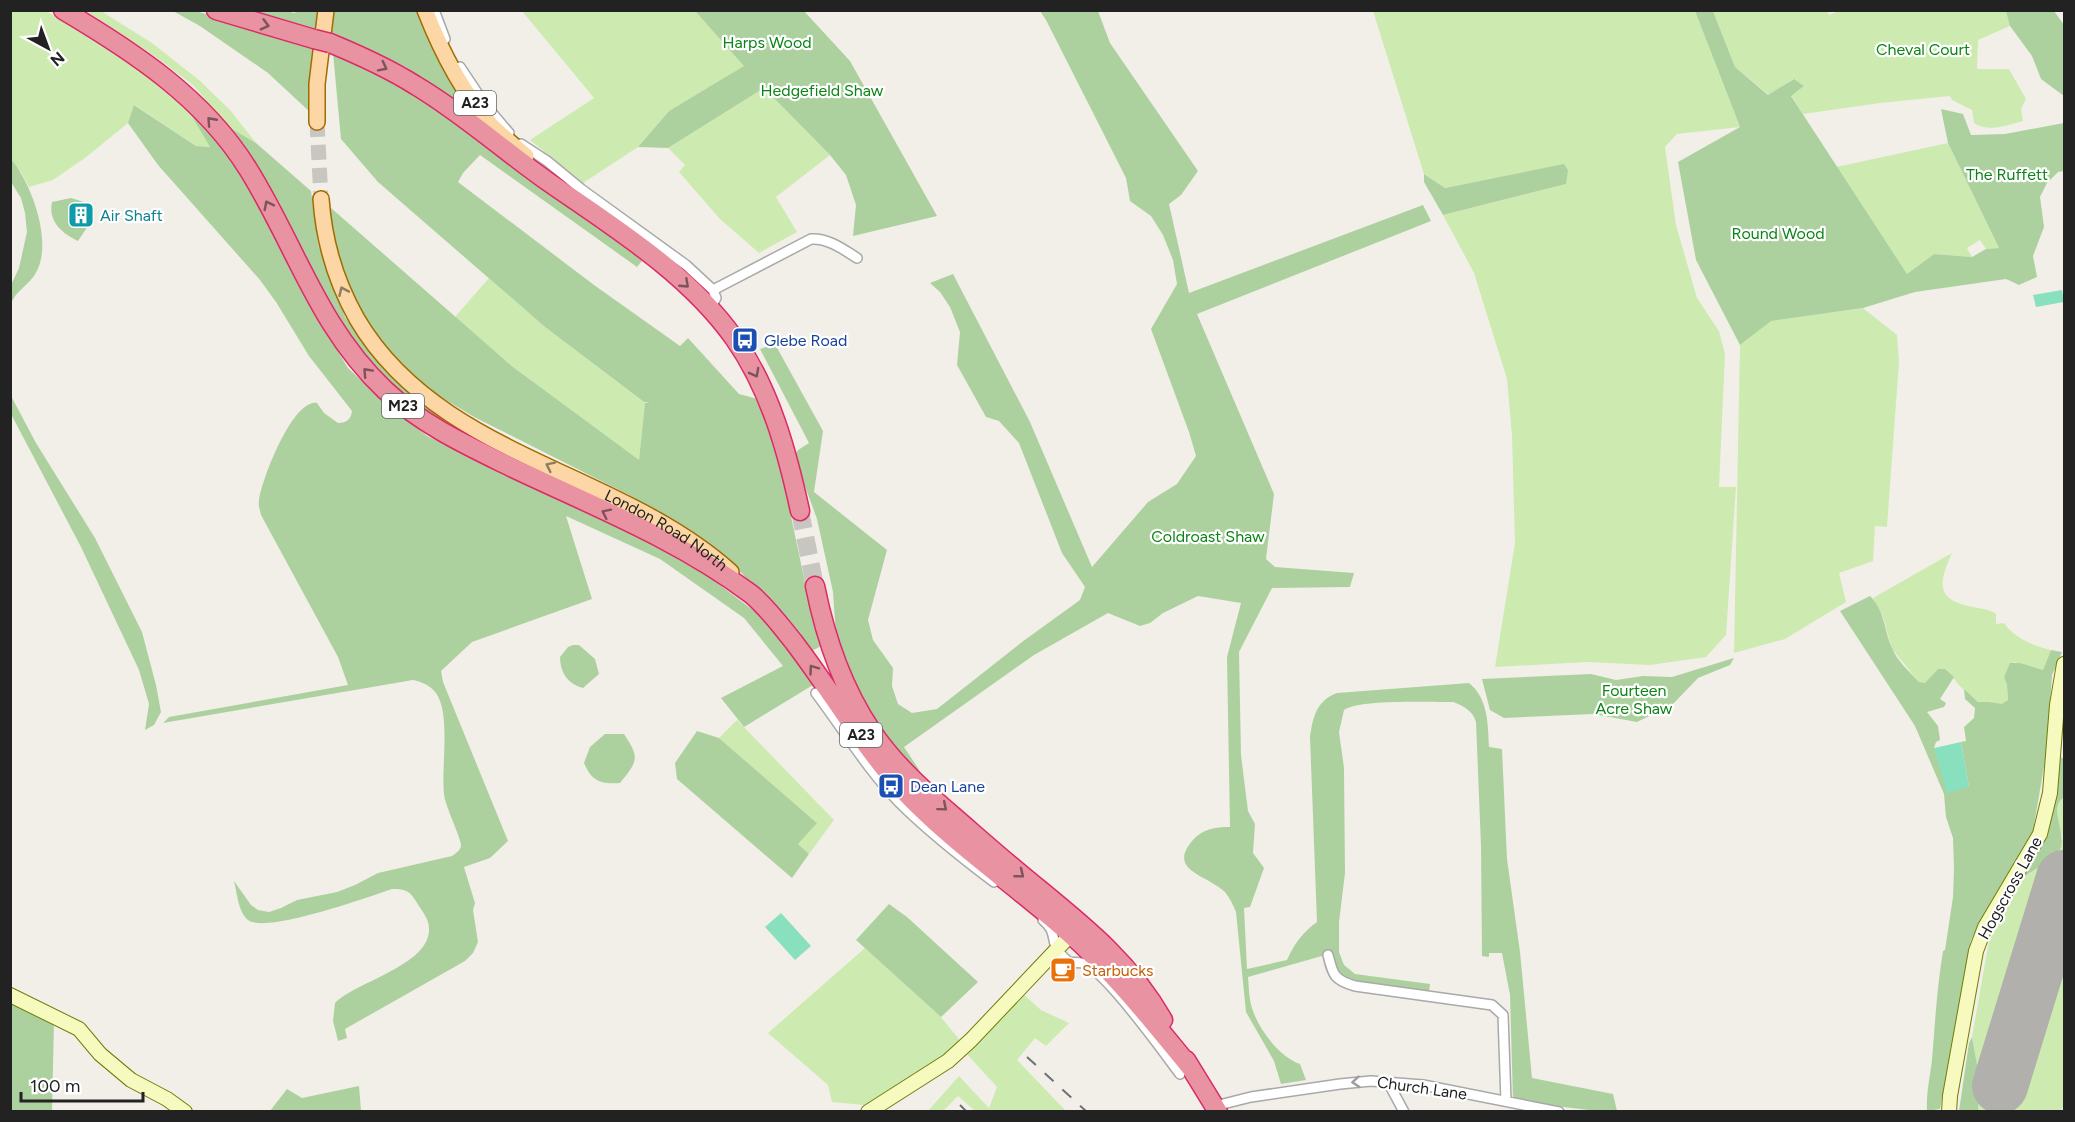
<svg xmlns="http://www.w3.org/2000/svg" width="2075" height="1122" font-family="Figtree,sans-serif">
	<rect width="100%" height="100%" fill="#f2efe9"/>
	<path fill="#cdebb0" d="M1827,10L1829,15L1841,10L2010,11V26L1978,40L1977,69H2009L2026,99L2021,109L2023,121C2008,125 1988,133 1974,123L1972,110L1952,100L1950,96L1880,103L1803,114L1791,95L1804,86L1793,79L1769,95L1735,67L1713,11Z
		M10,11H46L91,36L150,75L186,106L211,147L196,146L135,105L128,123L85,158L53,180L29,187L22,174L11,159Z
		M86,11H101L152,43L199,80L230,110L256,143L229,127L193,85L149,52Z
		M522,11H695L745,66L669,111L638,147L583,183L530,140L594,98Z
		M1373,11H1695L1740,127L1677,134L1665,147L1676,225L1697,298L1719,331L1725,354L1719,487H1736L1726,635L1706,657L1650,665L1588,662L1495,667L1515,543L1512,436L1507,379L1474,273L1443,215L1566,184L1563,165L1445,188L1424,174Z
		M764,88L830,155L776,197L797,232L759,253L720,219L679,172L685,165L668,148Z
		M1948,143L1999,248L1986,249L1980,240L1967,248L1972,257L1934,254L1907,274L1836,167Z
		M489,278L545,327L645,403L639,461L513,367L455,317Z
		M1863,308L1897,335L1899,362L1887,527L1875,526L1873,561L1839,573L1846,602L1785,639L1734,653L1740,345L1770,321Z
		M1952,553C1940,580 1934,599 1969,606C1979,609 1988,608 1996,614V624L2004,623C2014,638 2034,646 2051,650L2043,671L2014,662L2004,677L2007,685L2008,700L2002,705L1989,702H1978C1973,697 1967,692 1962,688C1953,680 1951,669 1938,669L1925,684L1919,682L1892,649L1883,617L1873,598Z
		M737,720L834,820L809,854L798,844L816,822L719,738Z
		M2064,796V1104L2062,1109L2059,1112L1978,1111L1980,1081L1972,1037L1989,941L2024,877L2049,861L2063,838C2058,825 2053,807 2064,796Z
		M865,948L941,1017L962,1043L864,1105L832,1102L828,1085L768,1033Z
		M1022,993L1041,1010L1069,1023L1046,1046L1035,1038L1017,1060L1066,1111H975L958,1096L943,1111L927,1112L959,1076L989,1108L997,1087L964,1051Z"/>
	<path fill="#add19e" d="M173,11H196L312,46L311,113L268,73L200,26Z
		M255,11H287L294,13L299,11H320L317,29Z
		M334,11H417C434,53 457,92 485,129L406,67L330,34Z
		M695,11H804L850,61L937,216L853,236L856,205L846,175L830,155L764,88L668,148L638,147L669,111L744,66Z
		M1040,11H1098L1110,43L1198,171L1181,195L1169,204L1189,293L1423,205L1431,221L1197,314L1274,494L1266,559L1275,567L1354,573L1350,587L1272,588L1239,652L1241,755L1248,811L1255,824L1253,853L1264,868L1250,907L1244,908L1247,969L1287,960C1294,944 1303,932 1317,922L1310,737C1313,717 1316,701 1337,693L1469,683C1488,698 1488,724 1489,747L1502,749L1507,859L1520,952L1532,1078L1613,1094L1617,1111H1597L1513,1101L1510,995L1502,953H1489V957L1482,956L1481,846L1476,722C1473,711 1464,706 1453,702C1432,702 1358,699 1344,710L1339,732L1344,768L1345,873L1339,922V952L1344,965L1355,974L1430,984L1429,992C1408,989 1356,987 1340,975C1334,970 1332,962 1329,954L1248,977C1249,988 1249,1001 1253,1011C1260,1031 1280,1057 1300,1064L1306,1080L1281,1084L1274,1061L1246,1012L1236,912C1233,905 1230,898 1225,892C1208,875 1167,871 1192,841C1202,829 1215,827 1230,827L1227,657L1241,603L1198,596L1163,613L1150,623L1140,626L1108,613L1034,655L904,747L920,771L911,769L882,734L857,691L836,637L833,592L817,519L794,456L798,450L809,443L760,349L775,344L823,431L814,492L887,550L868,620L873,640L893,668L892,686L898,704L912,713L937,709L1022,642L1080,600L1085,587L1062,553L1019,443L999,421L986,417L957,365L960,332L950,307L940,292L930,283L953,274L1030,422L1092,567L1148,502L1177,484L1196,456L1189,432L1151,329L1177,284L1173,260L1163,235L1151,216L1130,201L1126,178L1046,20Z
		M1695,11H1713L1735,67L1768,95L1794,79L1804,86L1791,96L1907,274L1934,254L1972,257L1986,249L1999,248L1948,143L1941,109L1963,114L1971,135L2005,134L2064,123V171L2058,172L2047,183L2040,197L2044,227L2033,256L2037,277L2019,285L2006,279L1915,292L1863,308L1771,321L1740,345L1696,260L1678,162L1740,127Z
		M2006,11H2054L2064,25V96L2041,79L2032,56L2010,26Z
		M333,53L359,62L433,104L629,250L642,261L637,267L480,155L463,173L458,182L594,285L680,346L688,338L739,394L758,399L770,417L807,592L823,645L808,653L778,611L733,564L672,521L629,495L474,417L428,389L388,349L353,301L331,229V208L513,367L639,460L645,403H650L644,402L545,327L378,182L341,139Z
		M134,105L196,146L210,147L186,106L218,140L248,182L274,238L313,310L348,368L384,402L427,436L630,532L699,569L758,614L796,659L813,685L744,727L721,698L783,666L744,618L660,559L566,516L592,599L472,642L441,671L443,682L508,841L490,858L464,867L475,903L473,910L478,942L473,953L465,961L345,1029L347,1038L338,1041L333,1021L335,1003C357,981 431,965 429,928C429,919 422,911 417,903C410,891 406,889 392,889C368,897 266,934 248,920C238,912 237,892 234,881L251,905L258,910L269,912L281,908L297,900L337,892L355,885L378,873L452,856C456,853 460,851 461,846C462,840 445,806 444,794C441,767 451,714 436,693C430,685 422,682 413,680L163,723L169,717L348,685L338,657L261,515C260,510 258,505 259,501C261,481 293,398 317,403L324,413L338,423C347,423 351,419 352,411L309,356L276,302L260,280L158,165L128,123Z
		M229,127L256,143L311,191L318,244L345,317L369,351L411,395L455,425L651,524L442,425L393,389L353,347L315,283L268,188Z
		M11,159C32,184 55,246 34,276C26,287 15,292 11,304V285L19,268L27,232L25,213L21,198L11,182Z
		M1564,164L1568,170L1566,184L1443,215L1424,182V174L1445,188Z
		M71,198L84,202L91,210L90,223L78,241C62,233 48,222 52,202Z
		M10,394L36,443L95,538L142,632L156,685L161,712L154,725L145,730L149,704L139,670L81,547L11,414Z
		M1870,596C1885,611 1884,630 1892,648C1897,661 1910,672 1919,682L1925,683L1938,669H1945L1954,677L1940,699L1946,703L1944,707L1927,712L1938,726L1940,740L1936,742L1934,748L1969,787L1961,742L1966,741L1964,727L1974,718L1975,708L1965,699L1964,689L1978,702H1989L2002,704L2008,700L2007,685L2004,677L2010,663H2020L2043,670L2051,650L2062,652L2052,675L2047,749L2033,831L1971,940L1940,1109L1927,1111C1926,1093 1930,1077 1932,1060C1935,1023 1937,987 1943,951L1945,950L1953,897L1954,869L1953,838L1946,817L1944,794L1915,726L1840,611Z
		M573,645H579L595,659L599,674L583,688C568,684 560,673 560,657L568,647Z
		M1734,658L1730,665L1698,678L1672,705L1637,722L1593,714L1504,718L1490,710L1482,679L1591,674L1616,680L1643,676L1672,677Z
		M697,731L719,738L817,823L798,844L809,854L792,878L677,779L675,763Z
		M605,734H624C640,758 638,761 620,783C601,784 592,782 584,763L590,747Z
		M2061,757L2064,759V797C2047,810 2069,835 2059,851C2051,863 2035,868 2024,877L2046,833L2053,810Z
		M889,904L907,917L978,982L941,1017L856,940Z
		M10,1004L54,1021L52,1111H11Z
		M1972,1037L1980,1081L1978,1111H1959L1969,1043Z
		M359,1086L361,1111H270L287,1089L302,1098Z"/>
	<path fill="#88e0be" d="M2062,290L2064,302L2036,307L2033,295Z
		M1961,742L1969,787L1947,793L1934,748Z
		M781,913L811,946L795,960L765,927Z"/>
	<g fill="none" stroke-linecap="round" stroke-linejoin="round">
		<path stroke="#b1b0ac" stroke-width="56" d="M2000,1086L2064,878"/>
		<path stroke="#c8c6c1" stroke-width="15" stroke-dasharray="15 8" stroke-linecap="butt" d="M317,122L321,199"/>
		<path stroke="#c8c6c1" stroke-width="18" stroke-dasharray="18 9" stroke-linecap="butt" d="M800,511L815,586"/>
		<defs>
			<path id="street" d="M434,10L445,39
				M460,67L486,106L509,133
				M521,144L547,161L581,189L686,265L713,290L716,298L710,308
				M713,290L811,239C828,238 843,249 857,258
				M816,693C843,729 868,770 899,802C928,831 961,857 994,882
				M1043,920C1057,931 1051,940 1058,951C1061,955 1065,959 1069,962C1073,963 1078,962 1082,963C1104,968 1165,1054 1180,1074
				M1328,955C1333,975 1334,980 1355,986L1492,1005L1503,1015L1506,1101
				M1388,1082L1404,1112
				M1215,1106L1251,1097L1340,1084L1371,1081L1423,1085L1559,1112"/>
			<path id="secondary" d="M10,995L79,1029L100,1054L131,1080L167,1099L185,1112
				M868,1112L948,1061L971,1040L1077,928
				M1949,1112L1950,1096L1976,951L1985,927L2040,834L2050,793L2057,705L2064,664"/>
			<g id="primary">
				<path d="M425,10C441,51 462,92 491,125C502,136 515,146 526,156"/>
				<path d="M317,122V84L326,10"/>
				<path id="s1" d="M321,199C324,242 336,282 357,319C438,457 618,470 731,572"/>
			</g>
			<path id="highway" d="M63,10C134,52 204,98 248,169C295,244 318,327 385,390C422,425 468,446 513,468C593,506 679,540 751,594C767,607 780,625 793,641C830,689 861,743 901,788C951,842 1014,884 1069,933C1115,973 1152,1021 1191,1068
				M216,10L314,39
				M330,43C359,55 388,68 415,85C462,113 503,150 547,181C613,227 687,272 734,338C770,389 787,451 800,511
				M815,586C825,636 842,687 871,730C893,763 922,789 952,815C981,840 1009,865 1039,889C1088,929 1132,965 1163,1020
				M1186,1060L1218,1112"/>
		</defs>
		<use href="#street" stroke="#a9a9a9" stroke-width="12"/>
		<use href="#secondary" stroke="#707d05" stroke-width="16"/>
		<use href="#primary" stroke="#a06b00" stroke-width="18"/>
		<use href="#highway" stroke="#dc2a67" stroke-width="21"/>
		<use href="#street" stroke="#fff" stroke-width="9"/>
		<use href="#secondary" stroke="#f7fabf" stroke-width="14"/>
		<use href="#primary" stroke="#fcd6a4" stroke-width="15"/>
		<use href="#highway" stroke="#e892a2" stroke-width="18"/>
		<path stroke="#707070" stroke-width="2" stroke-dasharray="12 12" stroke-linecap="butt" d="M1027,1057L1087,1112
			M960,1105L967,1112"/>
		<defs>
			<path id="highway-bridge" d="M314,39L330,43"/>
		</defs>
		<use href="#highway-bridge" stroke="#dc2a67" stroke-width="21" stroke-linecap="butt"/>
		<use href="#highway-bridge" stroke="#e892a2" stroke-width="18"/>
	</g>
	<defs><path id="oneway-chevron" d="M-2-3.5L2.5 0L-2 3.5" fill="none" stroke-width="1.6" stroke-linecap="round" stroke-linejoin="round" transform="scale(1.5)"/></defs>
	<g stroke="#7b545c">
		<use href="#oneway-chevron" transform="translate(265 25) rotate(15)"/>
		<use href="#oneway-chevron" transform="translate(383 67) rotate(27)"/>
		<use href="#oneway-chevron" transform="translate(211 121) rotate(-132)"/>
		<use href="#oneway-chevron" transform="translate(268 205) rotate(-117)"/>
		<use href="#oneway-chevron" transform="translate(685 284) rotate(43)"/>
		<use href="#oneway-chevron" transform="translate(367 372) rotate(-133)"/>
		<use href="#oneway-chevron" transform="translate(755 373) rotate(62)"/>
		<use href="#oneway-chevron" transform="translate(606 513) rotate(-154)"/>
		<use href="#oneway-chevron" transform="translate(813 669) rotate(-126)"/>
		<use href="#oneway-chevron" transform="translate(943 807) rotate(40)"/>
		<use href="#oneway-chevron" transform="translate(1020 874) rotate(39)"/>
	</g>
	<g stroke="#8f7c63">
		<use href="#oneway-chevron" transform="translate(343 291) rotate(-114)"/>
		<use href="#oneway-chevron" transform="translate(550 466) rotate(-154)"/>
	</g>
	<use stroke="#9c9c9c" href="#oneway-chevron" transform="translate(1356 1082) rotate(175)"/>
	<defs>
		<symbol id="building-square" viewBox="-11 -11 22 22"><rect x="-9" y="-9" width="18" height="18" rx="4" fill="#0f9aa8" stroke="#fff"/><path d="M-4-6H4V6H1V3H-1V6H-4ZM-2.5-4.3h1.7v1.8h-1.7ZM.8-4.3h1.7v1.8H.8ZM-2.5-1h1.7V.8h-1.7ZM.8-1h1.7V.8H.8Z" fill="#fff"/></symbol>
		<symbol id="bus-square" viewBox="-11 -11 22 22"><rect x="-9" y="-9" width="18" height="18" rx="4" fill="#1a4fb4" stroke="#fff"/><path d="M-5-6H5V4H4V6H2V4H-2V6H-4V4H-5ZM-3.5-4V0h7V-4ZM-3.5 1.2v1.5H-2V1.2ZM2 1.2v1.5H3.5V1.2Z" fill="#fff"/></symbol>
		<symbol id="cafe-square" viewBox="-11 -11 22 22"><rect x="-9" y="-9" width="18" height="18" rx="4" fill="#e8710a" stroke="#fff"/><path d="M-5.5-4.5H6V0H3Q3 3.5 0 3.5H-2.5Q-5.5 3.5-5.5 0ZM3-3.2v2h1.7v-2ZM-6 4.5H4V6H-6Z" fill="#fff"/></symbol>
	</defs>
	<g fill-rule="evenodd">
		<use href="#building-square" x="66" y="200" width="30" height="30"/>
		<use href="#bus-square" x="730" y="325" width="30" height="30"/>
		<use href="#bus-square" x="876" y="771" width="30" height="30"/>
		<use href="#cafe-square" x="1048" y="955" width="30" height="30"/>
	</g>
	<g text-anchor="middle" dominant-baseline="central" stroke-width="4.5" stroke-linejoin="round" paint-order="stroke">
		<g fill="#fff" stroke="#646464" stroke-width="1.5">
			<rect x="454" y="91" width="42" height="24" rx="4.5"/>
			<rect x="382" y="394" width="42" height="24" rx="4.5"/>
			<rect x="840" y="723" width="42" height="24" rx="4.5"/>
		</g>
		<g font-size="15" font-weight="bold" fill="#222">
			<text x="475" y="103">A23</text>
			<text x="403" y="406">M23</text>
			<text x="861" y="735">A23</text>
		</g>
		<g font-size="16" fill="#0c8416" stroke="#fff">
			<text x="767" y="42">Harps Wood</text>
			<text x="1923" y="49">Cheval Court</text>
			<text x="822" y="90">Hedgefield Shaw</text>
			<text x="2007" y="174">The Ruffett</text>
			<text x="1778" y="233">Round Wood</text>
			<text x="1208" y="536">Coldroast Shaw</text>
			<text x="1634" y="690">Fourteen<tspan x="1634" dy="18">Acre Shaw</tspan></text>
		</g>
		<g font-size="16" fill="#0d838f" stroke="#fff" text-anchor="start">
			<text x="100" y="215">Air Shaft</text>
		</g>
		<g font-size="16" fill="#164399" stroke="#fff" text-anchor="start">
			<text x="764" y="340">Glebe Road</text>
			<text x="910" y="786">Dean Lane</text>
		</g>
		<g font-size="16" fill="#222" stroke="#fff">
			<text stroke="none"><textPath href="#s1" startOffset="506">London Road North</textPath></text>
			<text transform="translate(2010 888) rotate(-61)">Hogscross Lane</text>
			<text transform="translate(1422 1088) rotate(8)">Church Lane</text>
		</g>
		<g font-size="16" fill="#c56008" stroke="#fff" text-anchor="start">
			<text x="1082" y="970">Starbucks</text>
		</g>
	</g>
	<rect width="2075" height="1122" fill="none" stroke="#222222" stroke-width="24"/>
	<g transform="translate(48 48) rotate(139)" stroke="#ffffff" stroke-width="4.5" paint-order="stroke">
	<path d="M0-4.5L10 22L0 15L-10 22Z" fill="#222222"/>
	<text y="-9" font-size="16" font-weight="bold" text-anchor="middle" fill="#222222">N</text>
	</g>
	<path d="M21 1092v9h122v-9" fill="none" stroke="#222222" stroke-width="3"/>
	<text x="30" y="1092" font-size="18" fill="#222222" stroke="#ffffff" stroke-width="4.5" paint-order="stroke">100 m</text>
</svg>
